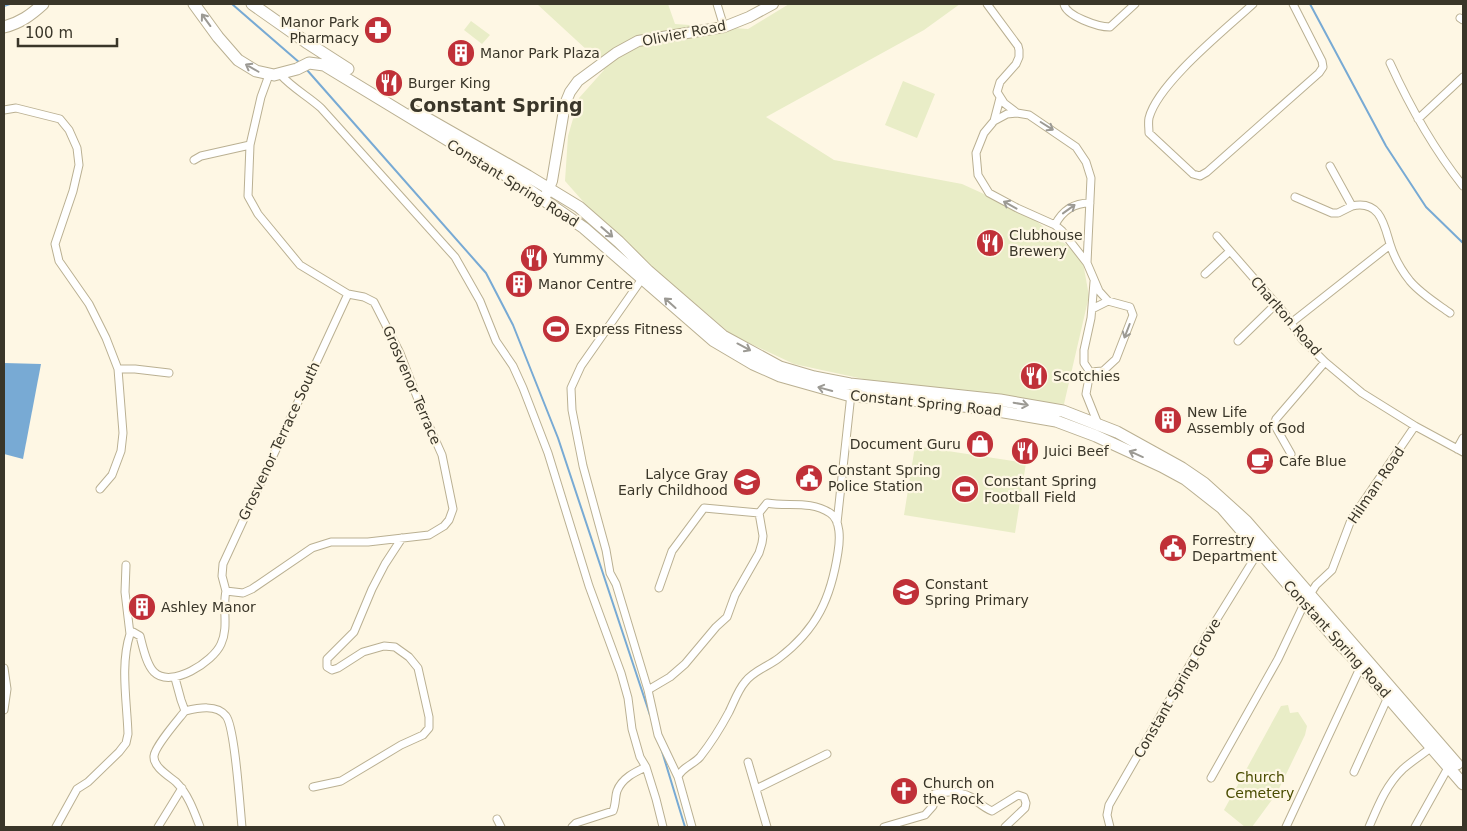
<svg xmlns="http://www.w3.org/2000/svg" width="1467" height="831" font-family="'DejaVu Sans',sans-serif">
	<rect width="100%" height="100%" fill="#fef7e4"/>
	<path fill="#e9edc7" d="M537,4H668L675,24L748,29L789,4H960L924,30L766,117L834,160L962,184L1026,213L1082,257L1089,296L1064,404L957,396L914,390L794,364L732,335L663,276L619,242L565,181L568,136L579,98L604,70L588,51Z
		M471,21L490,35L482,44L464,30Z
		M903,81L935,94L917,138L885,125Z
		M915,446L1026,463L1015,533L904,515Z
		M1288,705L1290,713L1298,712L1307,726L1305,735L1277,793L1252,827H1245L1224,810L1281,706Z"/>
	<path fill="#78aad4" d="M4,363L41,364L23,459L4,454Z"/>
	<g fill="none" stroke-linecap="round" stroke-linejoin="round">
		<path stroke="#78aad4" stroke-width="2" d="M232,4L300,63
			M1310,4L1386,146L1426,207L1463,243
			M4,6L10,4
			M307,70L486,273L513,325L558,438L650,715
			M661,748L685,827"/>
		<defs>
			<path id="minor" d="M717,4L724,27
				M987,4L1018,46L1019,50V57L1016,64L1000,82L997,92L1004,103L1017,113
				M1064,4C1066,16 1098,27 1110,27L1135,4
				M1253,4C1226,29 1158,83 1149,118C1148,123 1149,128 1149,133L1193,174L1200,176L1207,172L1319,73L1323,67L1322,61L1293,4
				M1460,18L1463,20
				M1390,63C1410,107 1433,148 1463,186
				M280,74C292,88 308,96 321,108L455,257L480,301L496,341L513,366L523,388L548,453L589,586L621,673L628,698L632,729L640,757L646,767L656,799L663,827
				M4,110L16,108L60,119L69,130L77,148L79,165L73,191L55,244L59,261L89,304L106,338L118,369L123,433L121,451L112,475L100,489
				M1418,119L1463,77
				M994,121L1000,98
				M194,160L201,156L250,145
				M1330,166L1352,206C1380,200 1384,224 1390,244C1394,257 1402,271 1410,281C1421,294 1436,303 1450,313
				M1295,197L1332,213H1338L1352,206
				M1055,225C1062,211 1074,203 1090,203
				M1217,236L1285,314L1302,339L1325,362L1362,393L1415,426L1463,452
				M1087,263L1091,178L1086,162L1076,147L1029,115L1017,113L1007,114L994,121L984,133L976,153L978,175L989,193L1017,208L1055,225L1062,231L1087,263L1099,291L1108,301
				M1205,274L1230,251
				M644,276L581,366L571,388L572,410L583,466L606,550L610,573L616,584L648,690L658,735L678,777L692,827
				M1094,282L1091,318L1084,350V363L1090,372L1086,394L1098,424
				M1291,323L1390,245
				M1238,341L1276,304
				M118,369H135L169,373
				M1090,372L1103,371L1116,359L1133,315L1130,307L1108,301L1092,309
				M1457,449L1463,438
				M1291,454L1274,424L1276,419L1325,362
				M837,523L851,394
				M126,565L125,592L130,634
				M659,588L672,551L704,508L759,513L767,503C788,507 810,500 830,513C841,520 840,540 838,552C831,598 817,629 779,658C769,666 753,671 745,682C738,690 734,702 729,712C721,727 711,743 700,757C694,764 681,768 678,777
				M226,591L243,593L252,589L312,548L331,542H368L429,535L444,526L449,520L453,509L442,455L422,410L400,353L374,302L364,297L348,294L300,265L258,214L248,196L250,145L261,97L269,75
				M226,591L222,576L223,564L348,294
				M4,668L7,689L4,710
				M175,678L181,700L185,711
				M648,690L670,677L685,664L716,627L727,617L735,595L759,553L762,543L763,536L759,513
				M185,711C198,708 217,704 226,716C235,727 240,808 242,827
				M185,711C178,720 155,746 154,756C153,767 169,776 176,782C188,794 194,811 200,827
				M748,762L767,827
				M1354,772L1388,697
				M1211,778L1278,659L1304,604L1316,585L1332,570L1351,520L1415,426
				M313,787L341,781L401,745L423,735L429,728V717L418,668L409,657L395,647L384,646L363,652L338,668L332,670L327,667V659L354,632L372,589L385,564L402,538
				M756,789L827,754
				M497,819L501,827
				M56,827L77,789L88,782L119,752L126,743L128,734C127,702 120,665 130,634L133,632L140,636C143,647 146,664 154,672C171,689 213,662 221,644C229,627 222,608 226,591
				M158,827L182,788
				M572,827L576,823L613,811C616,804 615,797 617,791C622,778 635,772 646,767
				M884,827L925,815L933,806L934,794C946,791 960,791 971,797C978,802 984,808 992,811L1018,795L1024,797L1026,803L1025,808L1005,827
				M1110,827L1107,815L1109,805L1207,635L1259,551
				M1286,827L1361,666
				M1369,827C1378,806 1386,785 1403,769C1412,761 1423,754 1432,747
				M1415,827L1449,766"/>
			<path id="secondary" d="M546,195L552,181L565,104L570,92L578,81L616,53L638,41L724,27L749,17L773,4"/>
			<path id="primary" d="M194,4L218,37L238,60L256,71L274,75L297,69L309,63L324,65L525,187L584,228L714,341L753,364L780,376L851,396L903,399L980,408L1056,421L1096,436L1161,466L1185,479L1222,508L1337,641L1361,666L1463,784
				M252,4L306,42L348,69
				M4,27C20,23 31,15 43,4
				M414,111L528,176L579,207L619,242L648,271L723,336L780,367L814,377L850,384L1000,400L1063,411L1117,432L1182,468L1204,483L1246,521L1457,764"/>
		</defs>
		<use href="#minor" stroke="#bab092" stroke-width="9"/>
		<use href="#secondary" stroke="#bab092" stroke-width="12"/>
		<use href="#primary" stroke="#bab092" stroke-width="13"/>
		<use href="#minor" stroke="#fff" stroke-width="7"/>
		<use href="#secondary" stroke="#fff" stroke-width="10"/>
		<use href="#primary" stroke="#fff" stroke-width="11"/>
	</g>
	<defs><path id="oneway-shaft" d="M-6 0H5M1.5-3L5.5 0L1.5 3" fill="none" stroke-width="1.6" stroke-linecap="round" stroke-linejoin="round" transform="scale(1.25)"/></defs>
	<g stroke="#9c9a94">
		<use href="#oneway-shaft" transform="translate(206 20) rotate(-126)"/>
		<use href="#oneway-shaft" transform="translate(252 68) rotate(-150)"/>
		<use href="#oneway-shaft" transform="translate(1047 126) rotate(32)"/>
		<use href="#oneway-shaft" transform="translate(1010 205) rotate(-151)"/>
		<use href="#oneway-shaft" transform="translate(1069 209) rotate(-36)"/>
		<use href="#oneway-shaft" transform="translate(607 232) rotate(41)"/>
		<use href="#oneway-shaft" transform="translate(670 303) rotate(-138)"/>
		<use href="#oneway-shaft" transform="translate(1127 331) rotate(111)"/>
		<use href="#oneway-shaft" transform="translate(744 347) rotate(28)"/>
		<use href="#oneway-shaft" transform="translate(825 389) rotate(-165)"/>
		<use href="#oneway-shaft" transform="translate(1021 404) rotate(10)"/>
		<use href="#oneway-shaft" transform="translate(1136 454) rotate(-156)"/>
	</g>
	<defs>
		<symbol id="pharmacy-disc" viewBox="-11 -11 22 22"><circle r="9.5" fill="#c03038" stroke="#fef7e4"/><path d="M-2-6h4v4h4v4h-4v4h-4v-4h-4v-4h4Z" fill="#fff"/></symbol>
		<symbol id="building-disc" viewBox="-11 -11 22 22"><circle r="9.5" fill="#c03038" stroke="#fef7e4"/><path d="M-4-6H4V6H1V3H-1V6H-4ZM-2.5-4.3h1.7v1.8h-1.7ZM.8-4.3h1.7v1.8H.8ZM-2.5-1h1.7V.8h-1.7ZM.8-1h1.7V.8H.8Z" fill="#fff"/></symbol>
		<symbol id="restaurant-disc" viewBox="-11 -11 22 22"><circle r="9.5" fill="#c03038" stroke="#fef7e4"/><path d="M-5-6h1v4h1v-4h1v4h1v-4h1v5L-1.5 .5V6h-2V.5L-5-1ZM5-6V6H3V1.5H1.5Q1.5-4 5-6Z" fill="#fff"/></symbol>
		<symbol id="stadium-disc" viewBox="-11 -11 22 22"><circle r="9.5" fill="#c03038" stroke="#fef7e4"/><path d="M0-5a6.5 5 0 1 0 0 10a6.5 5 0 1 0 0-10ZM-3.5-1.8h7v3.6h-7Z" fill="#fff"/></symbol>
		<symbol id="shop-disc" viewBox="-11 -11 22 22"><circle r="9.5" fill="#c03038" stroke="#fef7e4"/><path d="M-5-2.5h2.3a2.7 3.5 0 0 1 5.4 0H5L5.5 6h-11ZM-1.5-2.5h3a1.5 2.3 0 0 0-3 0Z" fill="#fff"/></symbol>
		<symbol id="cafe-disc" viewBox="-11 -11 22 22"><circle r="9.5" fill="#c03038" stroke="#fef7e4"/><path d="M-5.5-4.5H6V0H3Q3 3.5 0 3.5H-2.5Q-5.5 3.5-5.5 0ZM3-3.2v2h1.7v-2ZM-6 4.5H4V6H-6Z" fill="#fff"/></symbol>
		<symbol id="civic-disc" viewBox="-11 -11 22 22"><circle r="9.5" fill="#c03038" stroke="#fef7e4"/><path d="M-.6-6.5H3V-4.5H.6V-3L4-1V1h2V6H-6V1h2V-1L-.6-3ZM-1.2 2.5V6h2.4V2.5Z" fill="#fff"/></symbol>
		<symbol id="school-disc" viewBox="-11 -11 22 22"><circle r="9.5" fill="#c03038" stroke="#fef7e4"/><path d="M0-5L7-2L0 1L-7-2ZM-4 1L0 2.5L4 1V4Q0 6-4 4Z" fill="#fff"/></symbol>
		<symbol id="church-disc" viewBox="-11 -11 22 22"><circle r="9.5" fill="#c03038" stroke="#fef7e4"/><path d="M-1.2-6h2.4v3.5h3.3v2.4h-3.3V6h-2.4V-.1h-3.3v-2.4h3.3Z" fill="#fff"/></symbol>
	</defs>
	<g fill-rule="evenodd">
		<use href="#pharmacy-disc" x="362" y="14" width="32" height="32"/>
		<use href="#building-disc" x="445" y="37" width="32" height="32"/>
		<use href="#restaurant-disc" x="373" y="67" width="32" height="32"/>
		<use href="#restaurant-disc" x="974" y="227" width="32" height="32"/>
		<use href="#restaurant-disc" x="518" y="242" width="32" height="32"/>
		<use href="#building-disc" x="503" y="268" width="32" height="32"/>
		<use href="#stadium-disc" x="540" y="313" width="32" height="32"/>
		<use href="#restaurant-disc" x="1018" y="360" width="32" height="32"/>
		<use href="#building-disc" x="1152" y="404" width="32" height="32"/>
		<use href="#shop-disc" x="964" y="428" width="32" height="32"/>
		<use href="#restaurant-disc" x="1009" y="435" width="32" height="32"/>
		<use href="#cafe-disc" x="1244" y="445" width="32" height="32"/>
		<use href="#civic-disc" x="793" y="462" width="32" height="32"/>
		<use href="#school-disc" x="731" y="466" width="32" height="32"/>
		<use href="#stadium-disc" x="949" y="473" width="32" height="32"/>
		<use href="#civic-disc" x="1157" y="532" width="32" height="32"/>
		<use href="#school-disc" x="890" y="576" width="32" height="32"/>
		<use href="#building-disc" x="126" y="591" width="32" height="32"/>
		<use href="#church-disc" x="888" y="775" width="32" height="32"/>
	</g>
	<g text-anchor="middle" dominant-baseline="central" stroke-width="4.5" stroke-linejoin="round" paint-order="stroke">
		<g font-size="14" fill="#3a3629" stroke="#fef7e4" text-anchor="start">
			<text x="359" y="22" text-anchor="end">Manor Park<tspan x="359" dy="16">Pharmacy</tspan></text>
			<text x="480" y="53">Manor Park Plaza</text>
			<text x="408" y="83">Burger King</text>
			<text x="1009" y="235">Clubhouse<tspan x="1009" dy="16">Brewery</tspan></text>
			<text x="553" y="258">Yummy</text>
			<text x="538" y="284">Manor Centre</text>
			<text x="575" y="329">Express Fitness</text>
			<text x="1053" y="376">Scotchies</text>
			<text x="1187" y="412">New Life<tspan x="1187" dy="16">Assembly of God</tspan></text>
			<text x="961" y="444" text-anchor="end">Document Guru</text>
			<text x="1044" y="451">Juici Beef</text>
			<text x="1279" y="461">Cafe Blue</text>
			<text x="828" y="470">Constant Spring<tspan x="828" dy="16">Police Station</tspan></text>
			<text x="728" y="474" text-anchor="end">Lalyce Gray<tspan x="728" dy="16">Early Childhood</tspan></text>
			<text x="984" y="481">Constant Spring<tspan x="984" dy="16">Football Field</tspan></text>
			<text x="1192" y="540">Forrestry<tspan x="1192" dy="16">Department</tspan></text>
			<text x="925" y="584">Constant<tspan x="925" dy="16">Spring Primary</tspan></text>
			<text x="161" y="607">Ashley Manor</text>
			<text x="923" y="783">Church on<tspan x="923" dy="16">the Rock</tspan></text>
		</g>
		<g font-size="14" fill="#3a3629" stroke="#fef7e4">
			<text transform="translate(684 33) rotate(-11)">Olivier Road</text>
			<text transform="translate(513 183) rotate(32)">Constant Spring Road</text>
			<text transform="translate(1286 316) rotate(49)">Charlton Road</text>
			<text transform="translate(412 385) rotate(67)">Grosvenor Terrace</text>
			<text transform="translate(926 403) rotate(6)">Constant Spring Road</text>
			<text transform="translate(279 441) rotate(-65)">Grosvenor Terrace South</text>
			<text transform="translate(1376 485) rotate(-56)">Hilman Road</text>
			<text transform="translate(1337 639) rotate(48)">Constant Spring Road</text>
			<text transform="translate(1177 688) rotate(-60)">Constant Spring Grove</text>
		</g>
		<g font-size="14" fill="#494c00" stroke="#fef7e4">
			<text x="1260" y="777">Church<tspan x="1260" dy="16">Cemetery</tspan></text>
		</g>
		<g font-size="19" font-weight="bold" fill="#3a3629" stroke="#fef7e4">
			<text x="496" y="105">Constant Spring</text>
		</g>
	</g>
	<rect width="1467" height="831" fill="none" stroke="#3a3629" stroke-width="10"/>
	<path d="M18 38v8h99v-8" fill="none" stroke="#3a3629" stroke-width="2.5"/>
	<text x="25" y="38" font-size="15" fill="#3a3629" stroke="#fef7e4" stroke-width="4" paint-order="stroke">100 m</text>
</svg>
